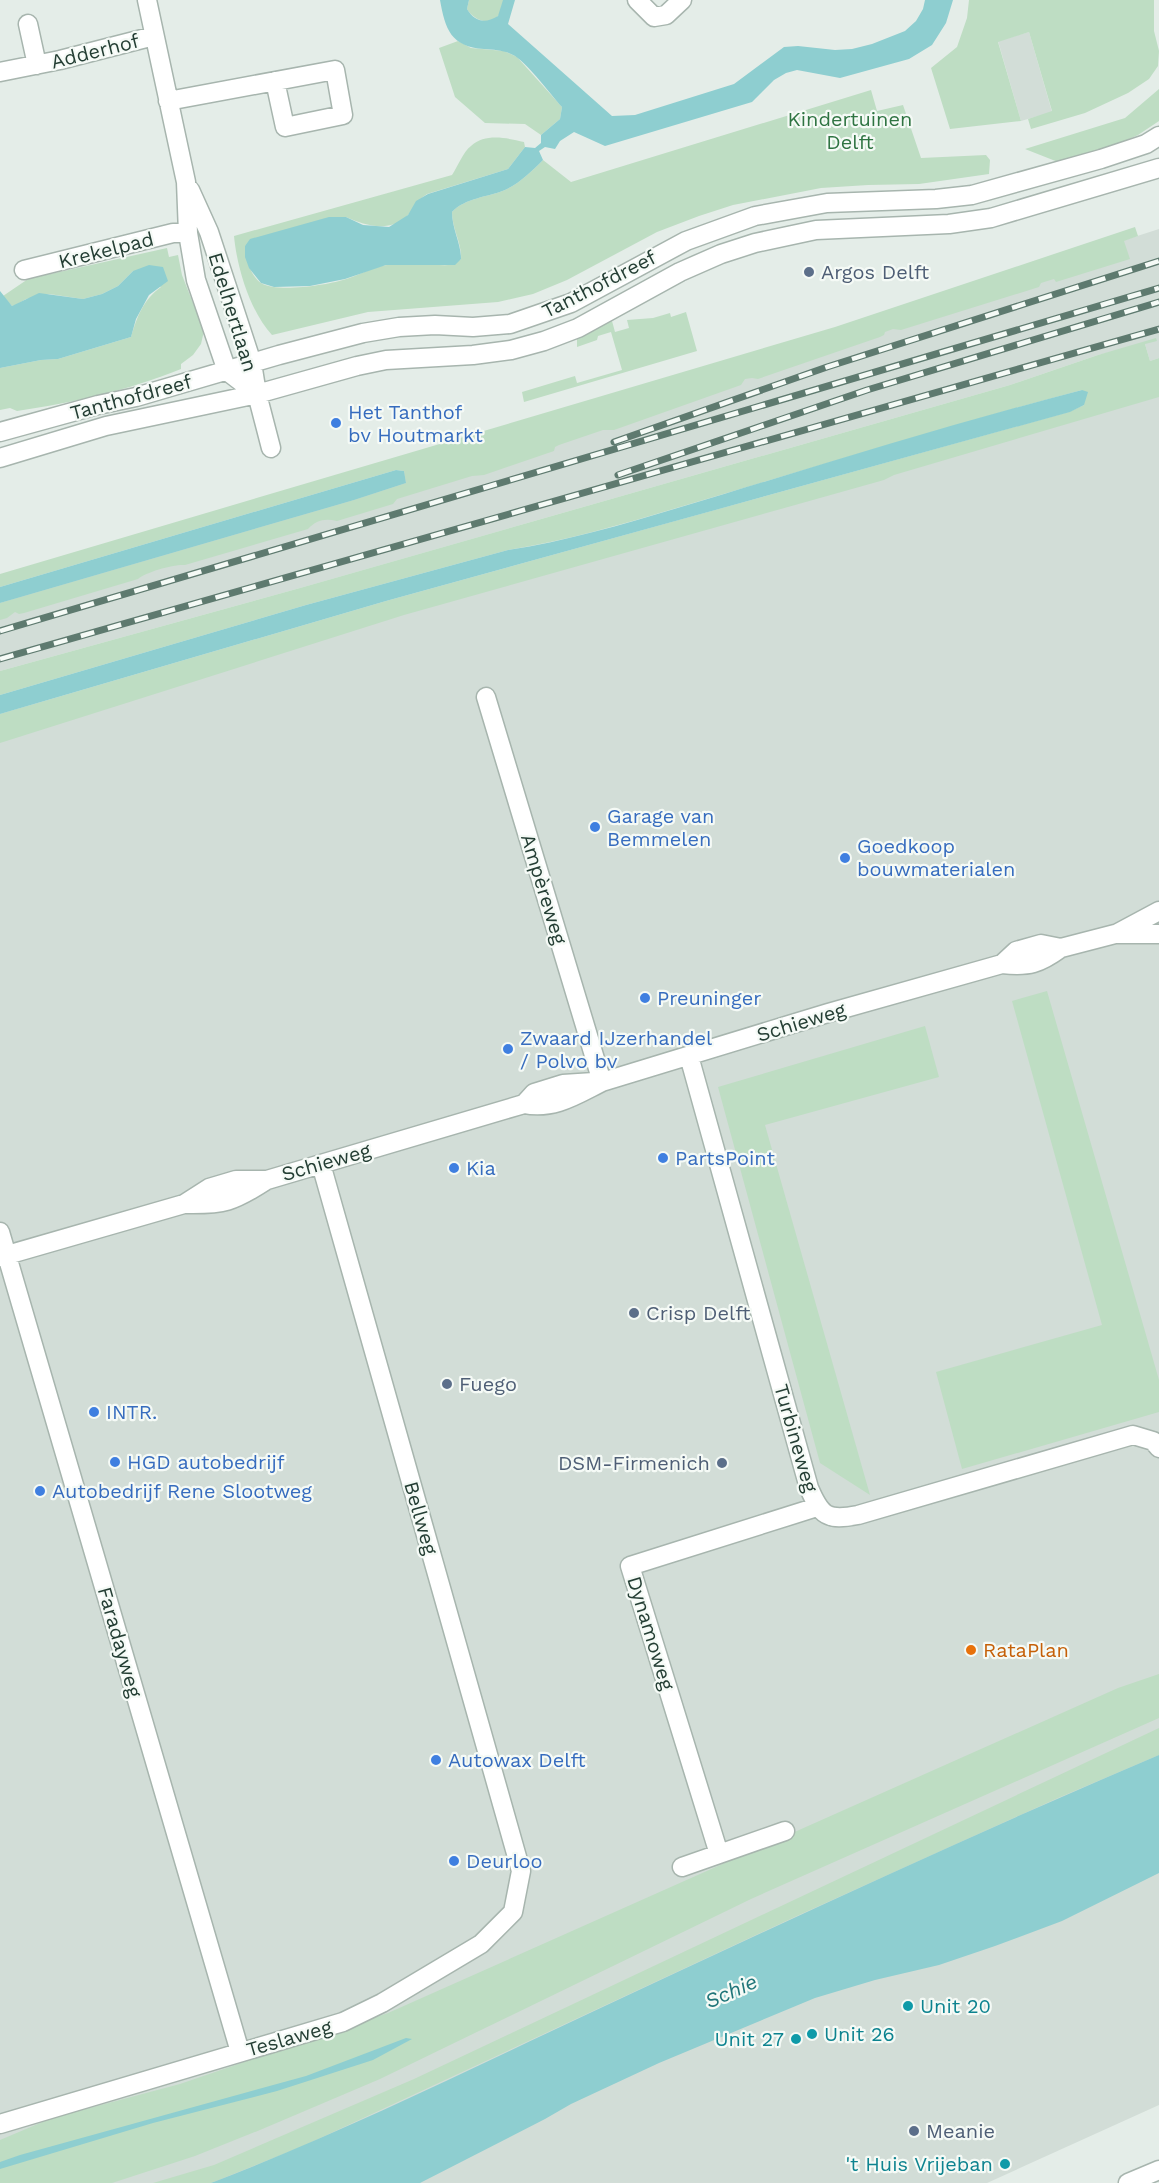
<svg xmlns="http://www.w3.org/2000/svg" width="1159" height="2183" font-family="'Work Sans',sans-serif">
	<rect width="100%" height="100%" fill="#e4ede8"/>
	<path fill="#d2ddd7" d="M1029,32L1052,112L1021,121L998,41Z
		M1159,229V358L1150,361L1145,344L1098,355L1010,385L300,588L0,671V603Z
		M1159,377V2105L987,2183H0V714L1069,412Z"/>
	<path fill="#beddc3" d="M469,0H503L504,1C502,5 501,13 498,16C488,27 473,19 467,9Z
		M969,0H1154V31L1159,51L1158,66L1149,79L1128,93L1085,113L1031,129L1028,119L1052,111L1029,32L998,42L1021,121L950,129L931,68L957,47L967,18Z
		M458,41L471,48L504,51L517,57L562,107L560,119L541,135L525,124L485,123L455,97L439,48Z
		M1159,89V121L1138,135L1120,143L1058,162L1025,149L1125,118Z
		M871,90L877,111L903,105L921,158L986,155L990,160L989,174L919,184L868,185L821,188L733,205L699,216L657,232L567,280L533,294L498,302L368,312L272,335C250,311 237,268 234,236L452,175C458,166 463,152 471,146C485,133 507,138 524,142L525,147L508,169L427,194C415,202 417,205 408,215C391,233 366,226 346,217L245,246C246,259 250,275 261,283C277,293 326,285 343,280C358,276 372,267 387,265C408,262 431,266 452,265L461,259C462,243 452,229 452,212C465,198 488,197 505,190C520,183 531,172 543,160L571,182Z
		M1135,227L1138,236L1124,241L1130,259L1056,282L1054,279L1041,283L1039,287L901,330L893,329L885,332L884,335L880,337L758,379L752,378L745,379L741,385L614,430H603L559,445L555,447L554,451L484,475L472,476L397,499L393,504L337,521C325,518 316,520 308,529L185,565C174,564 146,572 138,579L24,613L19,614L15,612L7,618L0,620V603L354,500L406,483L404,471L396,470L0,587V574L835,327Z
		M167,248L169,257L178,255L182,275L204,331L201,344L193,355L181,364V369C126,391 76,402 17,411L10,408L0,410V368L41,360L58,359L131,337C137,317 143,300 161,287L133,271L118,286L102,294L83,299L49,294L26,299L16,305L12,306L3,296L28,279Z
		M686,312L697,351L524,402L522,392L575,376L577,383L622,370L611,332L598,336L597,340L577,347V339L612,321L615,332L629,328L627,320L653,318L670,313L671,317Z
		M1156,338L1157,341L1145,344L1150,361L1159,358V397L894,475L884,480L404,615L0,743V714L386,601L1069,412L1084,405L1082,390C966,421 852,456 737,490C661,512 585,538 508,550L306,605L0,695V671L300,588L1010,385L1098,355Z
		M1047,991L1159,1380V1412L962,1469L936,1372L1102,1325L1012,1001Z
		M925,1026L939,1077L765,1125L870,1495L820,1463L718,1087Z
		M1159,1674V1718L751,1899L380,2079L260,2130L195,2156L112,2183H0V2140L52,2118L180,2084L388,2013L1118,1688Z
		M1159,1728V1755L1058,1798L799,1915L301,2147L211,2183H153L214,2165L414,2079Z"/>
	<path fill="#8eced0" d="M440,0H469L467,9C475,22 485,24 498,16L503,0H515L508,24L612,116L635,115L734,84L784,47L798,46L835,50L852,49L872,44L905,31L916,21L923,9L925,0H953L946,23L932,45L909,59L840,78L797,70L786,73L774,80L752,102L605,146L574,132L560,141L555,149L545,147L539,151L543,160C531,172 520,183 505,190C488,197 465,198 452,212C452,229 461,243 461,259L455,265H386L345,279L310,286L274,287L261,283L249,268L245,257V246L250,239L329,217H346L363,225L389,227L408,215L416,201L428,194L508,169L525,147L535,148L541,143V135L560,119L562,107C550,94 529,65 515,56C505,50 495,50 484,49C451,47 445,29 440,0Z
		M149,265L163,267L168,281L149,295L136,319L131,337L58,359L41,360L0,368V291L12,306L39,293L83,299L102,294L118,286L133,271Z
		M1082,390L1088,392L1084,405L1070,412L386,601L0,714V695L306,605L508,550C581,539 653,515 724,494C843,458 962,421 1082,390Z
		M396,470L404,471L406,483L354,500L0,603V587Z
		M1159,1755V1873L1062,1921L995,1946L939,1965L875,1980L815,1998L659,2063L571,2104L545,2119L420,2183H211C341,2133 466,2071 592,2012C780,1924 968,1836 1159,1755Z
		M406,2038L412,2039L373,2060L277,2091L153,2123L0,2169V2162L20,2155L306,2076Z"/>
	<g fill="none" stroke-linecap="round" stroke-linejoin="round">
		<defs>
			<path id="minor" d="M147,0L186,182L188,233L196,280L227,371L257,394
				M637,0L654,17L666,15L682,0
				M28,24L37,65
				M0,72L60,60L154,36
				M168,101L335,70L343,115L285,127L275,81
				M190,190L209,232L252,363L257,394L271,448
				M24,270L173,233H188
				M0,432L98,405L136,397L279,355L363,333L399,327L435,325L473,327L510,324L571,303L686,241L755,216L827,203L936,199L972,195L1101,159L1146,144L1159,136
				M0,458L106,426L257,394L357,366L386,360L473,355L511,350L544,341L578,328L680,272L721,254L755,243L816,230L949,224L991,218L1159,168
				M486,697L602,1082
				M1116,934L1159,911
				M1002,964L1016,951L1041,944L1061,948L1115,934H1159
				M689,1056L809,1488C821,1516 827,1521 858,1515L1133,1435L1153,1441L1159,1448
				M524,1104L534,1093L563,1084L594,1082
				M184,1204C224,1205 233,1202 267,1180
				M0,1232L240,2052
				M0,1257L184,1204L209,1188L236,1180H267L524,1104C554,1110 576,1095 602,1082L828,1013L1002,964C1029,967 1039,964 1061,948
				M719,1854L630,1566L817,1507
				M682,1867L785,1831
				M0,2124L343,2022L382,2003L481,1944L513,1912L521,1871L321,1164
				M1128,2183L1159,2170"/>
		</defs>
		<use href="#minor" stroke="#a7b5ae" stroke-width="21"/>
		<use href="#minor" stroke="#fff" stroke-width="18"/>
		<defs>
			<path id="rail" d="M614,442L827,367L1159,261
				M618,475L867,390L1159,302
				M0,631L1159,288
				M0,659L1159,329"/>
		</defs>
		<use href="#rail" stroke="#5e7a6f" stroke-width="7"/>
		<use href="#rail" stroke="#f5faf6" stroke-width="4.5" stroke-dasharray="14" stroke-linecap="butt"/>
	</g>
	<g fill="#5c6f8a" stroke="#f5faf6" stroke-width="2">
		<circle cx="809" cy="272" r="6"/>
		<circle cx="634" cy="1313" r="6"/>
		<circle cx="447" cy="1384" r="6"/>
		<circle cx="722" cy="1463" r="6"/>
		<circle cx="914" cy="2131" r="6"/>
	</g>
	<g fill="#3f7fe0" stroke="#f5faf6" stroke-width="2">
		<circle cx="336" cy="423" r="6"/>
		<circle cx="595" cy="827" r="6"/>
		<circle cx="845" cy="858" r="6"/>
		<circle cx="645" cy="998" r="6"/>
		<circle cx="508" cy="1049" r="6"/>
		<circle cx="663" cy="1158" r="6"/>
		<circle cx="454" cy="1168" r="6"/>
		<circle cx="94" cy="1412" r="6"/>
		<circle cx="115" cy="1462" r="6"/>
		<circle cx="40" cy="1491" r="6"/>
		<circle cx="436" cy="1760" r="6"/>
		<circle cx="454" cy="1861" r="6"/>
	</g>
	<circle fill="#e8710a" stroke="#f5faf6" stroke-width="2" cx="971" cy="1650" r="6"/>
	<g fill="#0f9aa8" stroke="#f5faf6" stroke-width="2">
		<circle cx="908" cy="2006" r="6"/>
		<circle cx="812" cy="2034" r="6"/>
		<circle cx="796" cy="2039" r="6"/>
		<circle cx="1005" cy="2164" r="6"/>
	</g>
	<g text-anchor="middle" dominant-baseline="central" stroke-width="4.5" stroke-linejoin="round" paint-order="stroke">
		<g font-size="20" fill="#243e34" stroke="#f5faf6">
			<text transform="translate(95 51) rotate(-14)">Adderhof</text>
			<text transform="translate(106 250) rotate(-14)">Krekelpad</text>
			<text transform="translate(599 284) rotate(-27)">Tanthofdreef</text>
			<text transform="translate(233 312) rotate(73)">Edelhertlaan</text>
			<text transform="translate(131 397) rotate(-15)">Tanthofdreef</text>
			<text transform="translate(544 889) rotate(73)">Ampèreweg</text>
			<text transform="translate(801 1022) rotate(-17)">Schieweg</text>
			<text transform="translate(326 1162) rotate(-16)">Schieweg</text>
			<text transform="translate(796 1438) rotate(74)">Turbineweg</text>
			<text transform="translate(421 1518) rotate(74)">Bellweg</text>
			<text transform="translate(651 1633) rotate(73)">Dynamoweg</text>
			<text transform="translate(120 1642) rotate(74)">Faradayweg</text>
			<text transform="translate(289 2038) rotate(-16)">Teslaweg</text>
		</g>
		<g font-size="20" fill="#2f7442" stroke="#f5faf6">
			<text x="850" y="119">Kindertuinen<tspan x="850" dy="23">Delft</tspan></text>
		</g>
		<g font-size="20" fill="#4e5e75" stroke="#f5faf6" text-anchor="start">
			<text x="821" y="272">Argos Delft</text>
			<text x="646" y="1313">Crisp Delft</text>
			<text x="459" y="1384">Fuego</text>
			<text x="710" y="1463" text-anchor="end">DSM-Firmenich</text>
			<text x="926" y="2131">Meanie</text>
		</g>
		<g font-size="20" fill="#366cbe" stroke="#f5faf6" text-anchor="start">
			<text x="348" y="412">Het Tanthof<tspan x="348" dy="23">bv Houtmarkt</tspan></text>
			<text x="607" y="816">Garage van<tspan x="607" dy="23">Bemmelen</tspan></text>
			<text x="857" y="846">Goedkoop<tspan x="857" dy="23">bouwmaterialen</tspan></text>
			<text x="657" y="998">Preuninger</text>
			<text x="520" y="1038">Zwaard IJzerhandel<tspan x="520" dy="23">/ Polvo bv</tspan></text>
			<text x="675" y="1158">PartsPoint</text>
			<text x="466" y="1168">Kia</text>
			<text x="106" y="1412">INTR.</text>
			<text x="127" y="1462">HGD autobedrijf</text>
			<text x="52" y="1491">Autobedrijf Rene Slootweg</text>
			<text x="448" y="1760">Autowax Delft</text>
			<text x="466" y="1861">Deurloo</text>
		</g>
		<g font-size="20" fill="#c56008" stroke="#f5faf6" text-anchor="start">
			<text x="983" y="1650">RataPlan</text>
		</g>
		<g font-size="20" fill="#0d838f" stroke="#f5faf6" text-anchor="start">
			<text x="920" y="2006">Unit 20</text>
			<text x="824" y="2034">Unit 26</text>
			<text x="784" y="2039" text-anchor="end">Unit 27</text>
			<text x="993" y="2164" text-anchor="end">'t Huis Vrijeban</text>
		</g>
		<g font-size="21" font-style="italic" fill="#1f7579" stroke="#f5faf6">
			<text transform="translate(731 1991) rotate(-24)">Schie</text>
		</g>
	</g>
</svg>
